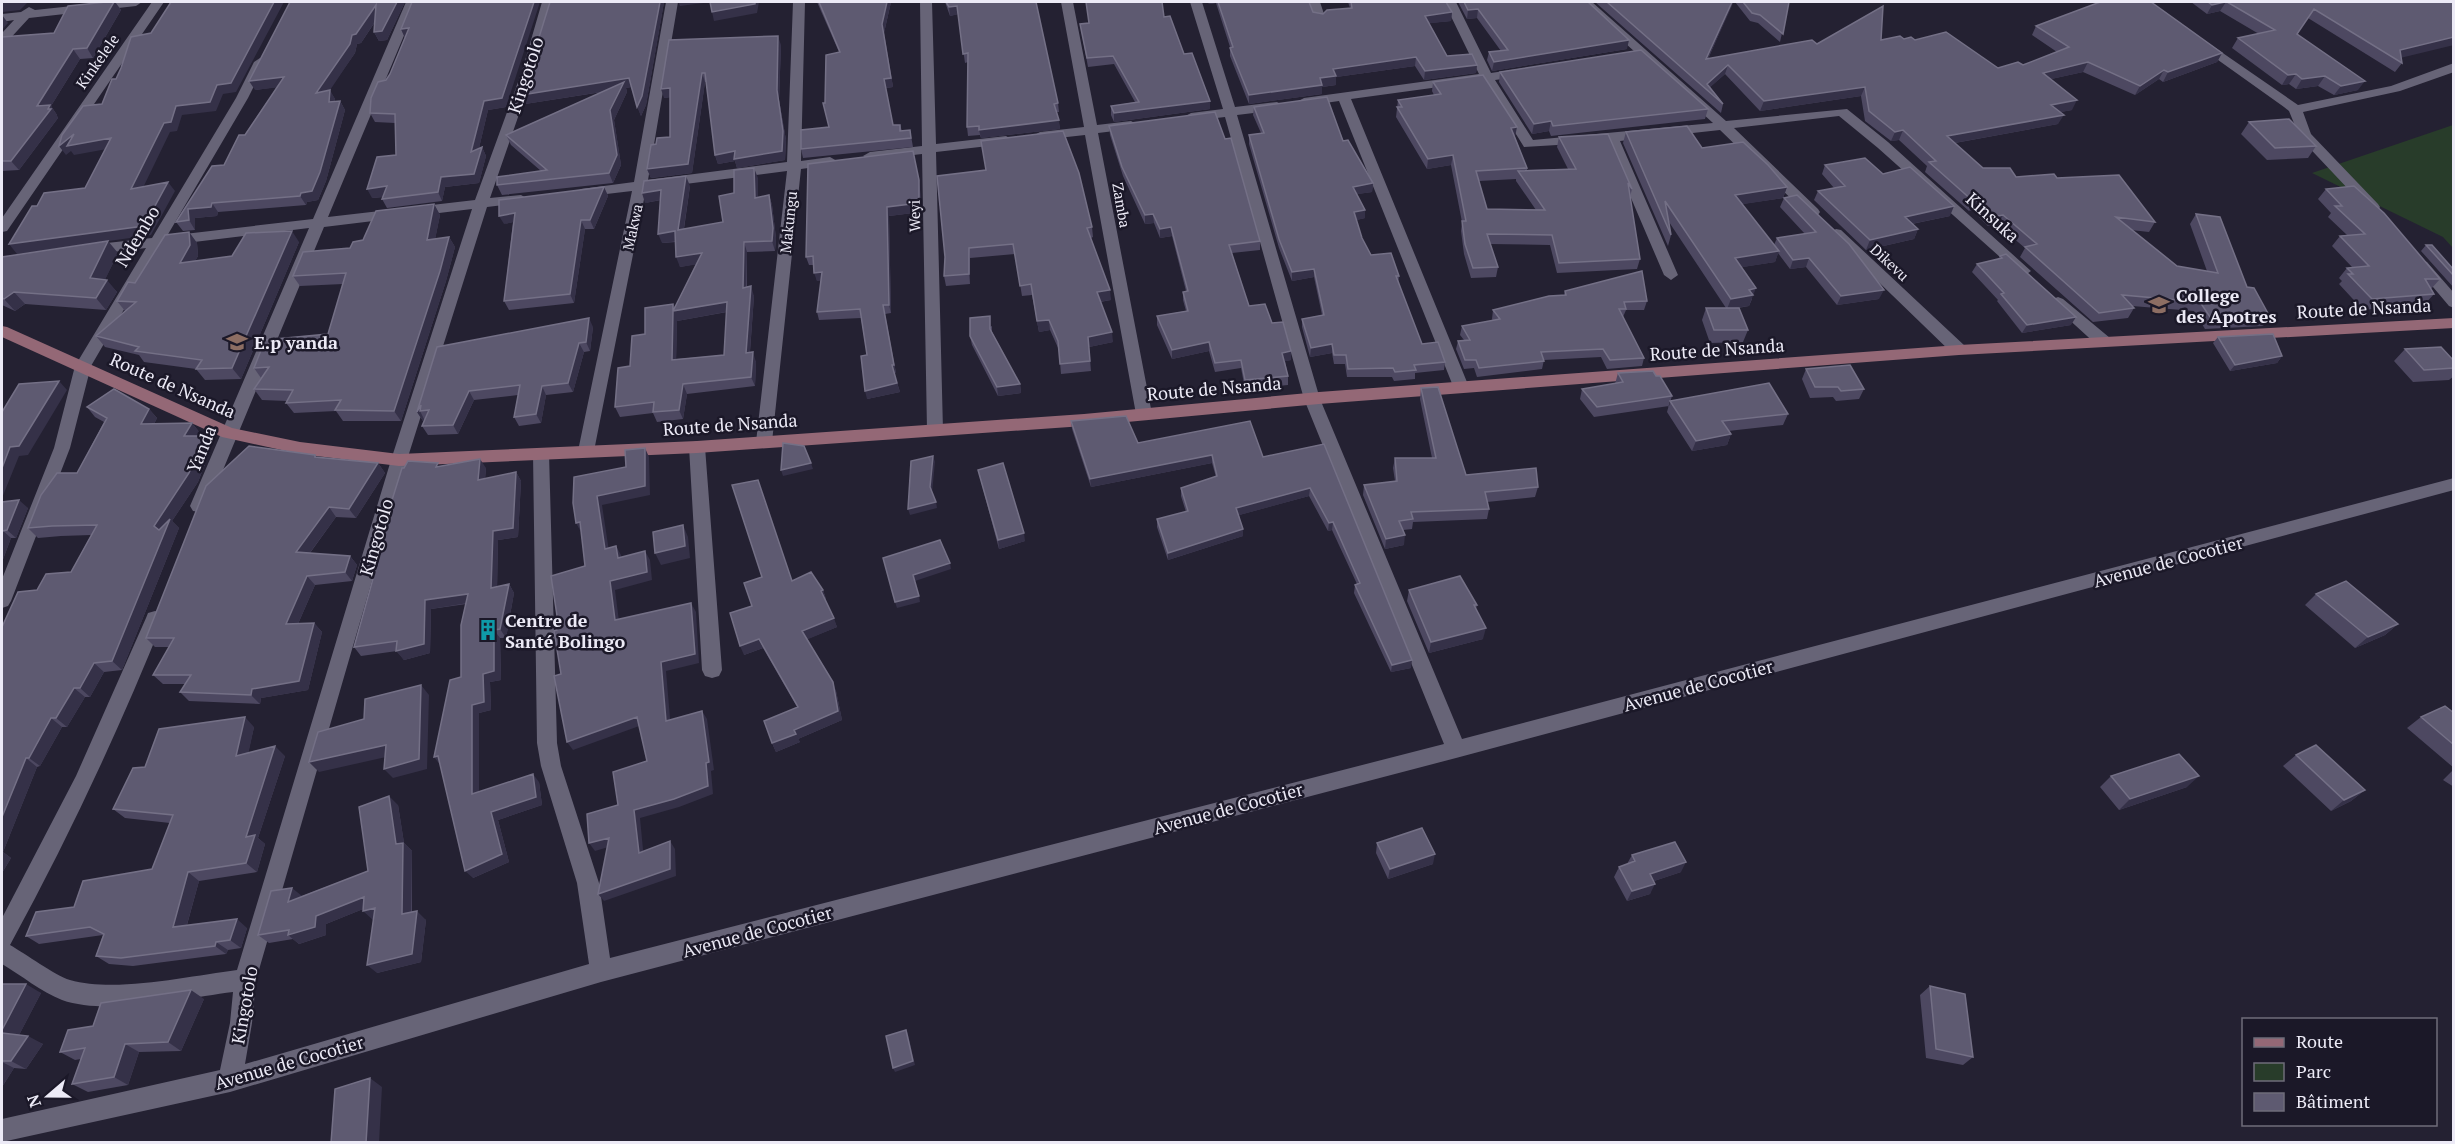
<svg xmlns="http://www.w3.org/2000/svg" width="2455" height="1144" font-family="'PT Serif',serif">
	<rect width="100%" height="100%" fill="#242132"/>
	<path fill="#283c2a" d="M2453,125V248L2443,237L2312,173Z"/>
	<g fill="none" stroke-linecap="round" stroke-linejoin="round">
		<path fill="#676477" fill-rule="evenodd" d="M110,2H142L136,6L29,18L6,43L2,44V33L14,20L2,22V14L21,12L29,7L35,10Z
			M152,2H164L7,231L2,232V218Z
			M406,2H418L328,217L475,200L522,71L542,2H554L534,71L490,198L521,195L528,199L521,203L487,207L407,460L256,980L252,1023L245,1064L589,964L577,883L541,766L537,743L533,453L535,449H547L549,453L557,743L561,766L599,883L610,958L1444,744L1304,399L1225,117L1191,121L1184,117L1191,113L1223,109L1190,2H1202L1235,107L1277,102L1284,106L1277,110L1237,115L1320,399L1462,739L2454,478V490L1456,758L601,982L230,1092L2,1142V1119L220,1070L230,1023L233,992C185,998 107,1016 62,1000C41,992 21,975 2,964V918L76,776L146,618L148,613L155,611L162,613L164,618C119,730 68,839 10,945C26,954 54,975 70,980C116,993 189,976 237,970L391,460L472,209L324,227L208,506L205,511L199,512L193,511L190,506L309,228L161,246L91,366L70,448L11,601L8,606L2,608V579L54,448L75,366L146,248L89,255L82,250L89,245L152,238L236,98L254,62L260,58L266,62L248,98L167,236L313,219Z
			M666,2H678L648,180L787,162L793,2H805L801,161L830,157L837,161L830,165L801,169L772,442L770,446H758L756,442L787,171L646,189L594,451L592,455H580L578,451L632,191L581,197L574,193L581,189L634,182Z
			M920,2H932L936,144L1006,136L1013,140L1006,144L936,152L943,430L941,434H929L927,430L922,154L870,160L863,156L870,152L922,146Z
			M1061,2H1073L1097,125L1131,121L1138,125L1131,129L1098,133L1152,414L1150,418H1138L1136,414L1085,135L1040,140L1033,136L1040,132L1084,127Z
			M1308,2H1320L1325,17L1323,20H1315Z
			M1444,2H1456L1491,73L1524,68L1530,72L1524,76L1495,80L1533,140L1713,123L1580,2H1592L1726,121L1847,109L1888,142L2031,271L2024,276L2019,274L1878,148L1839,116L1734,128L1818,209L1820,212L1818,215H1808L1720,130L1620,141L1678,275L1671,280L1664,275L1607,142L1524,147L1483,81L1351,99L1469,387L1467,391H1455L1339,101L1304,106L1297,102L1304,98L1479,74Z
			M2201,38L2298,105L2391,86L2454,63V72L2400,91L2303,112L2311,134L2378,204L2380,207L2378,210H2368L2300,138L2289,111L2284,107L2197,45L2195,42L2197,39Z
			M1836,229L1841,230L1965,346L1967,350L1965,354H1953L1831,236L1829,233Z
			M2422,260L2427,262L2454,293V308L2449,306L2417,268L2415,265Z
			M2058,297L2063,299L2110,338L2112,342L2110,346H2098L2053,305L2050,302L2053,299Z
			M697,441L703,443L705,447L722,670L719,676L712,678L705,676L702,670L689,447L691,443Z"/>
		<path fill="#946876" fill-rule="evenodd" d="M2454,318V328L1959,355L1319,404L1084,426L697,453L399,466L300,454L222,437L2,337V326L7,327L232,428L300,442L399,454L697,441L1084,414L1319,392L1959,345Z"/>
	</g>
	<path fill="#4d4861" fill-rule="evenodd" d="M79,2H101L80,3Z
		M106,2H115L121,10L93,58L80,59L51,106L57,115V116L58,118L19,170L2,171V172V37L54,33Z
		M405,2L387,40L379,41L374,32L375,22L361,43L357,44L355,53L329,90L335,99V101H340L345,110L326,181L318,200L307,202L306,205L218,212L217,216L195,218V230L183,231L176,222L224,165L277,87L255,90Z
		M664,2L646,105L641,116L631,87L626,88L627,92L614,120L621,165L613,183L502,195L497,185L541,171L511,145L506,135L602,92L525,104L521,95Z
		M817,2H891L884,33L893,87L886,88L893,125H900L902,131L910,130L913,147L803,158L801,149L829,127L825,103L839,52Z
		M945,2H1036L1058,103L1059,112H1057L1060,129L981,138L980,135L968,136L967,127L968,62L965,63L958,14L950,16Z
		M1208,2H1309L1313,12L1323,14L1350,8L1348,2H1446L1452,12L1451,21L1429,23L1447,56L1477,65L1476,73L1424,80L1415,66L1336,77V85L1322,87V94L1249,104L1230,56V47L1216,3L1209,4Z
		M1458,2H1588L1627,49L1492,71L1487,60L1489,52L1501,51L1477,18L1467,19Z
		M1595,2H1733L1708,59L1817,44L1904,39L1915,40L1998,68L2023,65L2057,52L2032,35L2036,26L2222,53L2217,62L2163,82L2159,79L2135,95L2083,72L2051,79L2072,110L2060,112L2058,124L1955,143L1983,168L2016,177L2057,178L2155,222L2149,232L2131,230L2177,266L2207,271L2190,224L2196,214L2247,287L2270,317L2263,326L2205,329L2194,311L2132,306L2134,308L2128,318L2093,322L2020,257L2025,248L1998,225L1988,226L1973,211H1969L1925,172L1927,166L1899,140L1891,141L1865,121L1861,96L1760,111L1725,74L1710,87L1723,104L1721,113Z
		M1735,2H1789L1780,42L1758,23L1750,21Z
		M2191,2H2454L2401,57L2402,63L2395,72L2308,18L2297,34L2358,90L2334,95L2318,86L2296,89L2289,84L2282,85L2232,48L2238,38L2259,34L2220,11L2207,14Z
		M1164,17L1210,101V109L1114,122L1111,115V106L1135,102L1114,64L1088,67L1080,24Z
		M401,29L506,107L488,110L479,148L482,147L486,156L479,183L445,187L442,201L387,208L382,199L383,197L372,198L396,155L395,123L375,122L370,113L390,74L405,38Z
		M669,40L781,45L779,100L786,140L785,160L737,168L735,161L718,164L715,155L706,82H705L692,173L651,178L647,169L656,144L670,137V97L664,98Z
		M1500,72L1708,109L1705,119L1551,136L1549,131L1532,134L1499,82Z
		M1433,82L1515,137L1527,168V170L1568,169L1557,147L1559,137L1608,134L1632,189L1630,197L1640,259L1637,269L1557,273L1550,245L1490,244L1498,267L1496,277L1471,278L1464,254L1461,231L1462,222L1451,165L1427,169L1396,117L1398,100L1434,95L1432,91ZM1516,179V181L1536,210L1487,209L1479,181Z
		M1254,107L1343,141L1373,183L1372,192L1357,194L1365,218L1356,220L1362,238L1371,255L1399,276L1398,284L1422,344L1445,362L1444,370L1415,373V379L1394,381L1392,377H1347L1345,364H1334L1332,353L1310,357L1302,327V319L1322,315L1314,277L1292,281L1279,248L1249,144V135L1261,133L1253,115Z
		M2249,122L2316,146L2308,158L2267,160L2241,134Z
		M1109,126L1260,241V250L1232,253L1249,306L1272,323L1291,360L1285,361L1288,376V385L1245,389L1241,368L1215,372L1209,351L1172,359L1157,325V316L1186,311L1183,300V292L1186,291L1172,236L1160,238L1154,223L1145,224L1123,176L1110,135Z
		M1626,132L1702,148L1787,187L1783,198L1742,204L1774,245L1777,238L1805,234L1780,207L1784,198L1879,299L1837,305L1806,267L1790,269L1778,253L1775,262L1742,267L1752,299L1749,306L1738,308L1748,330L1743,342L1710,343L1702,320L1706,308H1726L1669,222L1671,235L1668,246L1623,143Z
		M1825,165L1883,174L1950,216L1912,224L1918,229L1914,239L1866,250L1814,200L1818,191L1834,188L1822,174Z
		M937,176L1092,227L1093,237L1091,238L1111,300L1100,302L1113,342L1089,347L1091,371L1061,374L1059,350L1050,330L1039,332L1032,295L1022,296L1015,254L970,258V284L946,286L944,276L945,257Z
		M758,178V197L769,195L772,205L776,238L775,251L747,252V287L754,296L750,352L756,362L755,386L687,394L683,419L657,422L653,413L620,417L615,407L630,366L645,334L673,304L675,307L696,264L680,267L676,242L662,243L661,200L645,203L690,186L684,229L723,222L734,193ZM727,312L724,355L676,359L677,321Z
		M604,187L608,196L594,229H585L574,303L509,310L504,301L513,222L504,224Z
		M920,189L921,212L889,216L891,313L885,314L896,373H894L900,392L867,399V355L861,318L819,320L817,312L821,280L817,281L814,265H809L806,257Z
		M2326,189L2440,279L2431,289L2434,294L2425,304L2363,310L2339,284L2342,281L2339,278L2347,268L2352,267L2332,246L2340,236L2347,235L2328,217L2331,213L2318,199Z
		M434,204L440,215L435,239L449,237L455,247L446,281L401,421H343L336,411L294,413L286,403L287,401L262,400L254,389L261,378L254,368L328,334L343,284L300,286L293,276L350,248L363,240Z
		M189,232L197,243L198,256L195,261L232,256L299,242L241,379L205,380L196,369L144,362L139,355L105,347L96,336L125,311L117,301Z
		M2426,245L2454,270V288L2421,251Z
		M118,253L105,279L117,292L106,310L25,304L15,311L2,305V257Z
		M2000,256L2071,325L2022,333L1997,301L1998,300L1972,272L1977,264L1998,259Z
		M1565,291L1647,301L1644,310H1626L1623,317L1644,358L1642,366L1607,369L1601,357L1544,360L1542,369L1477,377L1474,368L1464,369L1456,349L1458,341L1464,340L1460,335L1462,326L1493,321L1492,319L1493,310L1564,295Z
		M992,326V332L1020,384L1021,393L998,396L972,345L970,336Z
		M593,327L590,351L584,352L573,392L546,395L541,423L519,426L514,417L518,395L474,400L458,434L428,435L422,426L425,419H424L423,421L417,412Z
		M2218,337L2282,356L2277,363L2230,371L2213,343Z
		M2405,349L2454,361V376L2449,380L2413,382L2394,361Z
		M1806,369L1864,389L1859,399L1836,401L1833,397L1810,398L1802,379Z
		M1618,373L1656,376L1672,396L1669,406L1594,417L1580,399L1582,389L1615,384Z
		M1421,388L1466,475L1538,487L1535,497L1487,502L1489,509L1487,519L1413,522L1412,529L1403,530L1404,545L1385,549L1363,495L1364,485L1395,481L1393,468L1395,458H1432L1420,399Z
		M1670,401L1788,414L1783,425L1728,431L1731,434L1727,445L1692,451L1667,412Z
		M87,407L149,409L157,418L154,424L192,423L200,433L198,436L212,446L198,482L172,521L179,528L122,670L104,672L90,697H85L67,727H62L40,766L37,767L3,852L11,858L2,873V627L37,590L71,572L91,535L61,536L38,538L28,528L77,473L104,422L95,417Z
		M1071,421L1138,443L1263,457L1324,444L1411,668L1391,672L1354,593L1355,585L1357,584L1332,530L1328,531L1309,496L1239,515L1243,536L1168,560L1157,527V519L1186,512L1181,496V488L1216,477L1212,463L1091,487L1072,429Z
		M315,455L317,458L378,463L385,473L356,518L336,517L310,553L350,556L357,565L352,581L315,585L298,624L314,623L322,632L308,690L261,698L260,704L189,701L180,692L185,684H163L153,675L169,647H155L146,638Z
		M440,466L486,468L485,479L516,472L521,481L518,537L498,540L497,587L509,584L514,593L506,638H500L501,680L490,682L491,710L479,713V792L539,782L542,805L498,820L509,862L473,878L461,677L466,604L431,609L430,653L404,660L397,651L361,656L354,647L374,577L368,569Z
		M978,470L1025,541L999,549Z
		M2,502L28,508L16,538H11L2,562Z
		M793,580L823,590L826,599L825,600L837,627L807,639L836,691L842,720L798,739L800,742L776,752L772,743L797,707L763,648L744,655L752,606Z
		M1409,590L1477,605L1476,609L1483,639L1429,653L1407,601Z
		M2316,594L2398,624L2385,635L2355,648L2305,605Z
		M2454,713V768L2407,728L2421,717Z
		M254,727L248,753L285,756L258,838L265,844L257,872L199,881L187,925L247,928L241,948L228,950L226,954L133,966L109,964L96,956L103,935L39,944L26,936L74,907L152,869L170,823L125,818L113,809L145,767Z
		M2296,755L2365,790L2351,801L2331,811L2283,766Z
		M2454,769V787L2443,780Z
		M2111,776L2187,787L2119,810L2100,787Z
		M398,805L404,843L412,851V912L426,920L421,962L377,973L373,919L363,909L326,924V935L299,944L293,939L269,943L258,935L302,896L368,871Z
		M1377,843L1433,864L1388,879L1376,853Z
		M1632,855L1681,872L1654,881L1650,894L1627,901L1614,877L1619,867L1627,864Z
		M2,984L41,993L19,1035L43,1044L26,1069L14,1068L2,1087Z
		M1930,986L1973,1057L1963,1065L1926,1058L1920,995Z
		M204,999L181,1051L139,1052L128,1085L88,1092L72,1084L81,1059L75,1060L60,1052L93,1026Z"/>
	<path fill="#353148" d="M2,2H28L20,10L2,12Z
		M114,2H115L121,10L93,58L87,48Z
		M274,2H284L236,92L223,94L216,111L182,115L177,131L170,132L138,198L131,189L164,123L176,106L217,85Z
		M397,2H405L387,40L379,41L374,32Z
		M534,2H540L506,107L488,110L476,161L471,152L484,101Z
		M660,2H664L646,105L641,116L637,107Z
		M678,2H711L680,6Z
		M755,2H759L757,13L714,21L712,12Z
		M887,2H891L884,33L893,87L886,88L884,79L882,24Z
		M1209,2H1216V3L1209,4Z
		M1732,2H1733L1732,6L1703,69L1706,59Z
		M2226,2L2220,11L2207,14L2212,5Z
		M376,5L380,14L361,43L357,44L355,53L322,102L316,93L352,35Z
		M957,6L959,14L950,16L949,7Z
		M1478,9L1477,18L1467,19L1468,10Z
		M1452,12L1451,21L1424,24L1425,16Z
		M2,15L8,23L2,30Z
		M409,28L405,38L401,29Z
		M778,36L781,45L779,100L786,140L785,160L737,168L735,161L718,164L715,155L777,90Z
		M2454,37V45L2396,59L2400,50Z
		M1629,40L1627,49L1492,71L1494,62Z
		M73,49L80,59L51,106L57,115V116L58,118L19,170L11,161L37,106Z
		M2222,53L2217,62L2163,82L2168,72Z
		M1416,57L1415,66L1336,77V85L1322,87V94L1249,104V95L1320,78L1333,69Z
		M2088,62L2083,72L2038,82L2043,73Z
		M1477,65L1476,73L1424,80L1425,71Z
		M1728,65L1725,74L1707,90V84Z
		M2164,70L2159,79L2135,95L2140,86Z
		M702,73L705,82L692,173L651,178L647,169L688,164Z
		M2296,74L2289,84L2282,85L2288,75Z
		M2325,76L2318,86L2296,89L2302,79Z
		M284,77L289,86L255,90L249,81Z
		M629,78L632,87L626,88L627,92L614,120L621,165L613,183L609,173L610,110L620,89L525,104L521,95Z
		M2365,81L2358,90L2334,95L2341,86Z
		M1865,87L1861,96L1760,111L1764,101Z
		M670,88L673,97L664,98L661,89Z
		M330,90L335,99V111L329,102Z
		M2077,100L2072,110L2046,115L2051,105Z
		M340,101L345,110L326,181L318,200L307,202L306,205L300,196L301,193Z
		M1210,101V109L1114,122V113Z
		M2064,115L2058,124L1943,145L1947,136Z
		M1059,120L1060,129L981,138L979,130Z
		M1551,121L1549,131L1532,134L1534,124Z
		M1517,127L1515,137L1509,138L1511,128Z
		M1903,130L1899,140L1891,141L1895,132Z
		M74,134L111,138L118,147L74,155L71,151L66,155L59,146Z
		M482,147L486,156L479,183L445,187L442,201L438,192L441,177Z
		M913,151L920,189L921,212L889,216L891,313L889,305L887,207Z
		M1453,155L1451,165L1427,169L1428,159Z
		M754,168L758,178V208L755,198Z
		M686,176L690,186L682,240L678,230Z
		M168,182L175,191L151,235L17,254L9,244Z
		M1373,183L1372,192L1352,195L1353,187Z
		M387,186L392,196L372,198L367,189Z
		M604,187L608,196L594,229L590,220Z
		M1787,187L1783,198L1731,206L1735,195Z
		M661,190L665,199L645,203L642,193Z
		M769,195L772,205L776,238L775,251L772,241Z
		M1978,201L1973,211H1969L1974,202Z
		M212,203L218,212L217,216L195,218V230L189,220L188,209Z
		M434,204L440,215L433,250L427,240Z
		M1954,206L1950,216L1901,226L1905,217Z
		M1365,210V218L1353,221L1354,212Z
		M515,213L519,221L504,224L499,216Z
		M1153,214L1154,223L1145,224V215Z
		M2003,215L1998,225L1988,226L1993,217Z
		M581,220L585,229L574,303L570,294Z
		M1171,227L1172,236L1160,238V229Z
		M1918,229L1914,239L1866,250L1870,240Z
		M292,231L299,242L241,379L232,368Z
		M675,231L679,241L662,243L658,234Z
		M189,232L197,243L198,256L188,275L180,263Z
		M449,237L455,247L446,281L401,421L394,411Z
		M108,241L118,253L100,290L90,278Z
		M744,242L747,252L746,298L743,288Z
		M969,248L970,258V284L969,274Z
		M1779,251L1775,262L1731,269L1735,258Z
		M702,253L706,263L680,267L676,257Z
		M1809,258L1806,267L1790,269L1793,260Z
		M1314,269V277L1292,281V272Z
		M822,272L825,280L817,281L814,273Z
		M107,280L117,292L106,310L96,298Z
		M751,286L754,296L749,363L746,353Z
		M1756,288L1749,306L1727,309L1731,299L1749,290Z
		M1110,290L1111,300L1098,302L1097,292Z
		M1884,290L1879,299L1837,305L1841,296Z
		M14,292L25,304L15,311L4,299Z
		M727,302L731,311L677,321L676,370L672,360L673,304L676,311Z
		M883,305L896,373H894L892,365Z
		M2076,317L2071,325L2022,333L2027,325Z
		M589,318L593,327L590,351L586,342Z
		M1049,320L1050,330L1039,332L1037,321Z
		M1112,332L1113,342L1089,347L1091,371L1088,337Z
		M1209,342V351L1172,359V350Z
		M579,343L584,352L573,392L568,383Z
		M1332,344V353L1310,357L1311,348Z
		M1291,351V360L1282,362V353Z
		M753,352L756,362L755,386L751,377Z
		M2282,356L2277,363L2230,371L2235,365Z
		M59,381L67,390L28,455L19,456L2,498V468L10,447Z
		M897,383L900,392L867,399L865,391Z
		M683,384L687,394L683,419L679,410Z
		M1020,384L1021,393L998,396L997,387Z
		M542,386L546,395L541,423L536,414Z
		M469,391L474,400L458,434L453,425Z
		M421,405L420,411L424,419L423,421L417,412Z
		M149,409L157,418L149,434L141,424Z
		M192,423L200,433L192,446L184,436Z
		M1731,434L1727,445L1692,451L1696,441Z
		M205,436L212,446L198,482L172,521L179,528L122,670L112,661L154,526Z
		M645,448L649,457L650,495L602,505L610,558L605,549L597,496Z
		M1212,455V463L1091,487L1090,479Z
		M933,456L935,462L932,493L930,487Z
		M480,459L486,468L484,489L478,480Z
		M378,463L385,473L356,518L349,509Z
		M811,463L813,469L783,476L781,470Z
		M516,472L521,481L518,537L498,540L497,597L491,588L493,531Z
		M1310,488L1309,496L1236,516V508Z
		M19,500L28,508L16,538L7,530Z
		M936,502L937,508L910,515L908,509Z
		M329,507L336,517L303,562L296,552Z
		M580,522L581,532L576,523Z
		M1333,522L1332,530L1328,531L1329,523Z
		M683,525L688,537L690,558L661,565L655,553Z
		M1243,529V536L1168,560V553Z
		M2,530L11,538L2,562Z
		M1024,533L1025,541L999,549L998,540Z
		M1405,535L1404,545L1385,549L1386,539Z
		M616,546L621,555L623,567L618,558Z
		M645,551L650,560L652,580L615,590L620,629L615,620L610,581Z
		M350,556L357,565L352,581L345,572Z
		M950,563L951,569L915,581L913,575Z
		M307,576L315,585L294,633L286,624Z
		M509,584L514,593L506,638L500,629Z
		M823,590L826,599L824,600L821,591Z
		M468,594L474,602L431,609L430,653L404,660L396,651L425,600Z
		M919,596L920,602L897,608L895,602Z
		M691,603L696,612L699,663L666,671L671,730L666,721L661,662Z
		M834,618L837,627L806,640L802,631Z
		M314,623L322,632L308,690L261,698L260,704L251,695L252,689Z
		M2398,624L2385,635L2355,648L2368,637Z
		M1486,628L1483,639L1429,653L1431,642Z
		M494,630L500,638L501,680L490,682L491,710L479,713V802L472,794V705L483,674Z
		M759,639L763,648L744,655L740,646Z
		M1412,660L1411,668L1391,672L1392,665Z
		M94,663L104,672L90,697L80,688Z
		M833,682L836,691L842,720L798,739L794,730Z
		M421,685L429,695L427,769L393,778L384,769Z
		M74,688L85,697L67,727L56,718Z
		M702,711L707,719L714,770L711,771L713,794L679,807L640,818L644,860L639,853L634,810Z
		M245,717L254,727L246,765L236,756Z
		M637,717L642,725L573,750L567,742Z
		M51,718L62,727L40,766L29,758Z
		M796,734L800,742L776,752L772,743Z
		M386,745L395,755L319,772L309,762Z
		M275,746L285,756L258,838L265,844L257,872L246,863V837Z
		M438,756L441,766L434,757Z
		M26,758L37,767L3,852L11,858L2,873V817Z
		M533,774L539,782L542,805L498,820L509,862L473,878L465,871L491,812Z
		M2199,776L2187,787L2119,810L2130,799Z
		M2365,790L2351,801L2331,811L2344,800Z
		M389,796L398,805L404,843L412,851L411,923L402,914L396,844Z
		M609,838L615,845L595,851L589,843Z
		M670,841L675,849L676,876L604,901L598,894Z
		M1435,854L1433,864L1388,879L1390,869Z
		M1686,862L1681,872L1645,884L1650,874Z
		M188,872L199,881L184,935L173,927Z
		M1655,884L1650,894L1627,901L1632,891Z
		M292,888L302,896L298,911L288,902Z
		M364,897L373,905L326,924V935L299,944L288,935L316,916Z
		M375,908L384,916L373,920L363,911Z
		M417,911L426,920L421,962L377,973L367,965Z
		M237,919L247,928L241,948L230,940Z
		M216,942L228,950L226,954L215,946Z
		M26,984L41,993L16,1041L2,1033V1030Z
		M191,990L204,999L181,1051L168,1042Z
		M906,1030L908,1034L915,1065L895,1072L893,1068Z
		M28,1036L43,1044L26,1069L11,1061Z
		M125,1044L139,1052L128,1085L114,1077Z
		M2,1062L14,1068L2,1087Z
		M370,1078L382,1087L379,1143H366Z"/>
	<path fill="#5e5a71" stroke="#747086" stroke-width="1.5" fill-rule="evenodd" d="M106,2H114L87,48L73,49L37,106L50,105L48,109H51L11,161H2V37L54,33L68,6Z
		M171,2H274L231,83L217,85L210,102L176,106L171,122L164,123L131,189L168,182L144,226L9,244L32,206H37L44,193L85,188L111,138L67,146L74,134L59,146L62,135L83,106L102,104L112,79H116L121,68L131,37L151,33Z
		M290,2H397L382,31L374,32L376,5L356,34L352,35L350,44L316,93L330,90L329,102L340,101L320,172L312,191L301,193L300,196L212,203L211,207L188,209L189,220L176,222L212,166L224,165L239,135H245L284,77L249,81Z
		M412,2H534L502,98L484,101L471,152L482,147L474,174L441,177L438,192L382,199L387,186L367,189L377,157L396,155L395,114L370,113L371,98L378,82L386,80L390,74L409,28L401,29Z
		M550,2H660L642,96L637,107L629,78L521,95Z
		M710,2H755V4L712,12Z
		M819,2H887L882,24L891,78L884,79L893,125H900V131L910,130L911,138L801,149V130L829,127L823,103H825L826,55L840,52Z
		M946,2H1036L1058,103L1054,104L1059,120L979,130V126L967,127L968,53L963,54L957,6L949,7Z
		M1086,2H1162L1164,17L1170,16L1184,54L1192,53L1210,101L1114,113L1111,106L1139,102L1113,56L1087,58L1080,24L1089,23Z
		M1218,2H1309L1313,12L1323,14L1327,10L1352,8L1351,2H1446L1452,12L1425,16L1447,56L1472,54L1477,65L1425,71L1416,57L1333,69L1336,76L1320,78L1322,85L1249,95L1230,48L1233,47Z
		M1464,2H1588L1629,40L1494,62L1489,52L1508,50L1478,9L1468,10Z
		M1607,2H1732L1706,59L1812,40L1817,44L1883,6L1881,40L1900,36L1904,39L1911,37L1915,40L1946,32L1998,68L2018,62L2023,65L2069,47L2036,26L2100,2H2151L2222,53L2168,72L2164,70L2140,86L2088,62L2043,73L2077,100L2051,105L2064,115L1947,136L1983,168H2010L2016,177L2054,174L2057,178L2119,175L2155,222L2116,217L2177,266L2218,273L2196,214L2220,217L2247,287L2254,288L2270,317L2212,320L2200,302L2122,295L2134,308L2099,313L2025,247L2037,244L2003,215L1993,217L1978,201L1974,202L1929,162L1936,161L1903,130L1895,132L1869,111L1865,87L1764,101L1728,65L1707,84L1723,104Z
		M1743,2H1789L1783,34L1760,15L1752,13Z
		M2208,2H2225L2212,5Z
		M2227,2H2454V37L2400,50L2402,63L2314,9L2297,34L2365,81L2341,86L2325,76L2302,79L2296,74L2288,75L2238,38L2275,30Z
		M778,36L777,90L783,131L782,151L734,159L735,151L715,155L705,73H702L688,164L647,169L651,145L656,144L657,138L670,137V88L661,89L669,40Z
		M1641,50L1708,109L1553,126L1551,121L1534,124L1500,72Z
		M1483,75L1517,127L1511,128L1527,168L1476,171L1487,209L1545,210L1518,171L1576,169L1559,137L1608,134L1632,189L1628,183L1640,259L1559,263L1552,235L1487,234L1498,267L1473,268L1465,244L1462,221H1466L1453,155L1428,159L1397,107H1402L1398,100L1441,94L1433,82Z
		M624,82L610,110L617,155L609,173L497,185V177L547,170L506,135Z
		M1327,97L1343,141L1348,140L1373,183L1353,187L1365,210L1354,212L1362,238L1371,255L1391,253L1399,276H1396L1422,344L1438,342L1445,362L1414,365L1416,370L1395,372L1393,368L1348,369L1346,355H1334L1332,344L1311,348L1302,319L1324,315L1314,269L1292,272L1279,239L1249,135L1264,133L1254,107Z
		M1215,112L1225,139L1231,138L1260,241L1229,245L1249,306L1265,304L1272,323L1283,322L1291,351L1282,353L1288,376L1245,380L1241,360L1215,363L1209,342L1172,350L1157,316L1188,311L1183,292L1188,291L1171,227L1160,229L1153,214L1145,215L1122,167L1109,126Z
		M2289,119L2316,146L2275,148L2249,122Z
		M1687,126L1702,148L1743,142L1768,165L1787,187L1735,195L1779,251L1735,258L1756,288L1749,290L1753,295L1731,299L1665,201L1671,235L1626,132Z
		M1063,131L1079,173L1092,227L1087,228L1110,290L1097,292L1112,332L1088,337L1090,361L1060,364L1058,341L1049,320L1037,321L1031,284L1020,286L1013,244L969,248V274L944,276L945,257L937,176L986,170L981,141Z
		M913,151L919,180V203L887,207L889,305H883L894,365H892L897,383L865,391L861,356L867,355L860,309L817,312L822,272L814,273L813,256L806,257L808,164Z
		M1865,158L1883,174L1910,167L1954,206L1905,217L1918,229L1870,240L1818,191L1845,186L1825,165Z
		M754,168L755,198L769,195L773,228L772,241L744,242L743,288L751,286L746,353L753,352L751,377L683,384L679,410L653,412L654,402L615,407L618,368L630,366L632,336L645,334V308L673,304V311L702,253L676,257L675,231L658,234L661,190L642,193L644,181L686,176L678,230L723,222L719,196L734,193V170ZM727,302L724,355L672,360L673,311Z
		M2354,186L2384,213L2440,279H2425L2434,294L2372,299L2348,274H2353L2347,268L2369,266L2340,236L2365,234L2335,206H2342L2326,189Z
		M604,187L590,220H581L570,294L504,301L515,213L499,216V200Z
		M1797,195L1849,244L1884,290L1841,296L1809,258L1793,260L1777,238L1816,232L1784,198Z
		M434,204L427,240L449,237L440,271L394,411L335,410L341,400L286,403L293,390L254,389L269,367L254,368L265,340L328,334L346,273L293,276L303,252L350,248L353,242L363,240L376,211Z
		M292,231L232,368L196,369L202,360L135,351L139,347L96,336L136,302L117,301L128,282L135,283L165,235L189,232L190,245L180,263L232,256L246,233Z
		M108,241L90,278L107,280L96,298L14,292L4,299L2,298V257Z
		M2426,245H2432L2454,270V276Z
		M2006,254L2076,317L2027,325L2001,294L2004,293L1977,264L2002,258L2000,256Z
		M1642,271L1647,301L1624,302L1626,309H1619L1644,358L1610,360L1603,349L1541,352L1544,361L1479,368L1476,360H1465L1458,341L1470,340L1462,326L1500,319L1493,310L1549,296L1566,295L1565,291Z
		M1706,308H1739L1748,330H1714Z
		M990,316V329L1020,384L997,387L970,336V318Z
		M589,318L586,342L579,343L568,383L542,386L536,414L514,417L520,385L469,391L453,425L422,426L429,410L420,411L421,405L417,412L437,347Z
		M2273,334L2282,356L2235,365L2218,337Z
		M2441,347L2454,361V368L2424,370L2405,349Z
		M1850,365L1864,389L1841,391L1838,387H1815L1806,369Z
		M1653,371L1656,376H1660L1672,396L1597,407L1582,389L1623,382L1618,373Z
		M59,381L19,446L10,447L2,468V412L19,384Z
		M1769,383L1788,414L1722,421L1731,434L1696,441L1670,401Z
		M1438,387L1466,475L1536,468L1538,487L1485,492L1489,509L1411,512L1413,519L1399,521L1405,535L1386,539L1364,485L1397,481L1395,458H1436L1421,388Z
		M114,389L149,409L141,424L192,423L184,436H205L189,473L154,526L159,530L170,519L112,661L94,663L80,688H74L56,718H51L29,758H26L2,817V627L18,592L37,590L46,574L71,572L97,525L52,526L28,528L41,495L57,473H77L107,418L87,407Z
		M1126,416L1138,443L1250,421L1263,457L1324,444L1412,660L1392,665L1355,585L1360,583L1333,522L1329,523L1310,488L1236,508L1243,529L1168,553L1157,519L1188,511L1181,488L1217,476L1212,455L1090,479L1071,421Z
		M783,443L804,446L811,463L781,470Z
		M249,446L315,455V457L378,463L349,509L329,507L296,552L350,556L345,572L307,576L286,624L314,623L299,681L252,689L251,695L180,692L191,675H153L174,638H146L206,486Z
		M645,448V486L597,496L605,549L616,546L618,558L645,551L647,572L610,581L615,620L691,603L695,654L661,662L666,721L702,711L709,762L706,763L708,786L674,799L634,810L639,853L670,841V869L598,894L609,838L589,843L587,814L618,805L613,772L647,761L637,717L567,742L554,676L561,674L554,631L559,629L551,576L585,566L580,522L576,523L573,503L574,477L626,467L625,450Z
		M933,456L930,487L936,502L908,509L911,461Z
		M480,459L478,480L516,472L513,528L493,531L491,588L509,584L500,629L494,630V671L483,674L484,702L472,705V794L533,774L536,797L491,812L502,854L465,871L438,756L434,757L450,680L461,677V625L468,594L425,600L424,644L396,651L397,641L354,647L376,568L368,569L372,557L374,558L402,468H404L408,461L438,463L436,467Z
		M1003,463L1024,533L998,540L978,470Z
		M758,480L792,581L811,572L823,590L821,591L834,618L802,631L833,682L838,711L794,730L796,734L772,743L764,721L798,707L759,639L740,646L730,613L752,606L744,583L762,577L732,485Z
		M19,500L7,530L2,531V502Z
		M683,525L685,546L655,553L653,532Z
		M940,540L950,563L913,575L919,596L895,602L883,558Z
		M1460,576L1477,605H1474L1486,628L1431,642L1409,590Z
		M2346,581L2398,624L2368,637L2316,594Z
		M421,685L419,759L384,769L386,745L309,762L318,732L364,719L365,699Z
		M2445,706L2454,713V745L2421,717Z
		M245,717L236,756L275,746L246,837L255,835L246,863L188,872L173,927L237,919L230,940L216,942L215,946L121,958L96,956L104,934L90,927L26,936L36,912L74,907L83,881L152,869L173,815L113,809L133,768L145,767L159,729Z
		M2316,745L2365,790L2344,800L2296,755Z
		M2179,754L2199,776L2130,799L2111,776Z
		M389,796L396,844L403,843L402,914L417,911L412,954L367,965L375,908L363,911L364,897L316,916L315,927L288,935L289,930L258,935L271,891L292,888L288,902L368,871L359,807Z
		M1422,828L1435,854L1390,869L1377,843Z
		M1675,842L1686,862L1650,874L1655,884L1632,891L1619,867L1635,861L1632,855Z
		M2,984H26L2,1030Z
		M1930,986L1965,994L1973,1057L1936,1049Z
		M191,990L168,1042L125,1044L114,1077L72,1084L85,1048L60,1052L68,1030L93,1026L101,1003Z
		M906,1030L913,1061L893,1068L886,1036Z
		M2,1033L28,1036L11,1061H2Z
		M370,1078L366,1143H331L335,1089Z"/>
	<defs>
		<symbol id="school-bare" viewBox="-9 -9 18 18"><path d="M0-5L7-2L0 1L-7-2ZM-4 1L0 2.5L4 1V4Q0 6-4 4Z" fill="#8d6e63" stroke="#1b1828" stroke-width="2.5" paint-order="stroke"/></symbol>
		<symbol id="building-bare" viewBox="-9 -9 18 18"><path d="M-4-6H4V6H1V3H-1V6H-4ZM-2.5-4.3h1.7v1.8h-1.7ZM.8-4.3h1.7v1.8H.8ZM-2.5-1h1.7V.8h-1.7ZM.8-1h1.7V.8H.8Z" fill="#0f9aa8" stroke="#1b1828" stroke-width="2.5" paint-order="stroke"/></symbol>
	</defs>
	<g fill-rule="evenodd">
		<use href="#school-bare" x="2144" y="290" width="30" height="30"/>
		<use href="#school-bare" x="222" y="327" width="30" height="30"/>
		<use href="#building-bare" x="473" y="615" width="30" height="30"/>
	</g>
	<g text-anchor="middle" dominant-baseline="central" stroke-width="5" stroke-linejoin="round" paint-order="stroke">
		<g font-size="15" fill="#eceaf6" stroke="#1b1828">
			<text transform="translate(97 61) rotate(-55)">Kinkelele</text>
			<text transform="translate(1122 205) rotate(80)">Zamba</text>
			<text transform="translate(914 216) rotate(-91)">Weyi</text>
			<text transform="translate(788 222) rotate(-84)">Makungu</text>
			<text transform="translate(632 227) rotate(-78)">Makwa</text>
			<text transform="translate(1890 262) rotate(43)">Dikevu</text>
		</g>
		<g font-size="18" fill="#eceaf6" stroke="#1b1828">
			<text transform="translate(525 75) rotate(-72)">Kingotolo</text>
			<text transform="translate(1993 217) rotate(42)">Kinsuka</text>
			<text transform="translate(137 236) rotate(-59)">Ndembo</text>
			<text transform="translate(2364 308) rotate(-3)">Route de Nsanda</text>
			<text transform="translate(1717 349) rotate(-4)">Route de Nsanda</text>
			<text transform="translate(173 385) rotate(24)">Route de Nsanda</text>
			<text transform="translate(1214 388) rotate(-5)">Route de Nsanda</text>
			<text transform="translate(730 424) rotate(-4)">Route de Nsanda</text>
			<text transform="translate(201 449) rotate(-68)">Yanda</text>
			<text transform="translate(376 537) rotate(-74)">Kingotolo</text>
			<text transform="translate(2168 561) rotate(-15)">Avenue de Cocotier</text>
			<text transform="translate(1698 685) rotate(-15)">Avenue de Cocotier</text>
			<text transform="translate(1228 808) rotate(-15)">Avenue de Cocotier</text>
			<text transform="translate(757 931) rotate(-15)">Avenue de Cocotier</text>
			<text transform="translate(244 1005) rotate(-80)">Kingotolo</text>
			<text transform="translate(289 1062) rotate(-16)">Avenue de Cocotier</text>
		</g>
		<g font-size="18" font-weight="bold" fill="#eceaf6" stroke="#1b1828" text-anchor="start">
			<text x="2176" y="295">College<tspan x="2176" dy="21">des Apotres</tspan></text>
			<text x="254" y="342">E.p yanda</text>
			<text x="505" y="620">Centre de<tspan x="505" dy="21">Santé Bolingo</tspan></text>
		</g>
	</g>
	<rect width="2455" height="1144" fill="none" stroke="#eceaf6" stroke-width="6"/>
	<rect x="2242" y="1018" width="195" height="108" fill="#1b1828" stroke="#6f6c7a" stroke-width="1.5"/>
	<rect x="2254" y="1038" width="30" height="9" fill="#946876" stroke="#6f6c7a" stroke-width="1.5"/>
	<text x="2296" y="1048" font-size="18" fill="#eceaf6">Route</text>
	<rect x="2254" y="1063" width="30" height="18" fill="#283c2a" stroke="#6f6c7a" stroke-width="1.5"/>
	<text x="2296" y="1078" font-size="18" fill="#eceaf6">Parc</text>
	<rect x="2254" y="1093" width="30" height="18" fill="#5e5a71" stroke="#6f6c7a" stroke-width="1.5"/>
	<text x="2296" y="1108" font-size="18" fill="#eceaf6">Bâtiment</text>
	<g transform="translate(48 1096) rotate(250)" stroke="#1b1828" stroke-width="4.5" paint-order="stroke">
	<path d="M0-4.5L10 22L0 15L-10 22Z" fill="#eceaf6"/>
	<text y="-9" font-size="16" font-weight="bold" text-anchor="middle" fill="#eceaf6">N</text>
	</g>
</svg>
